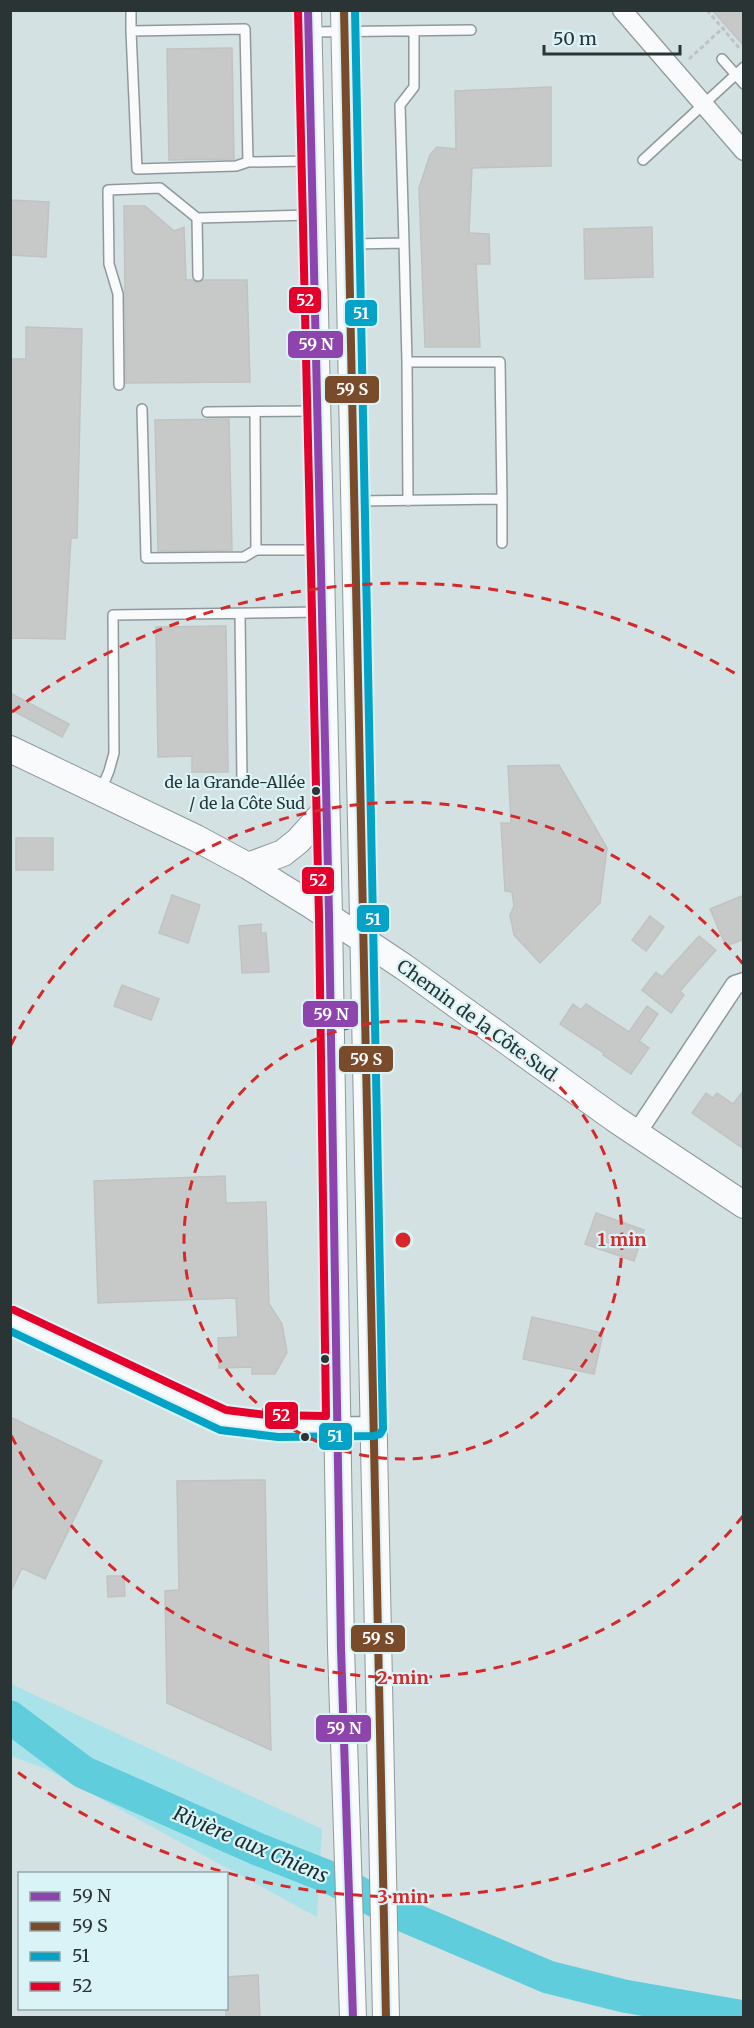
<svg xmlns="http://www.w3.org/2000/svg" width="754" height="2028" font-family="Merriweather,serif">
	<rect width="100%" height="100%" fill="#d3e1e3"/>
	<path fill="#aae2ea" d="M11,1684L322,1829L317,1917L46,1769L11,1756Z"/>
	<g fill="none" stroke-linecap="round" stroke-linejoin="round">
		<path stroke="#5fcddb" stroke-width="33" d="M10,1717L83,1772L255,1848L331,1878L398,1913L548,1977L624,1996L744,2017"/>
	</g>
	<path fill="#c6c9c8" stroke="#c0c3c1" stroke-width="1.5" d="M712,10H744V46Z
		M232,48L234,159L169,160L167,49Z
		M551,87V166L472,168L469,233L489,234L490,264H476L480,347H425L419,188L430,155L437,147L456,149L455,91Z
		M10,200L49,202L46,257L10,255Z
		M124,206H145L174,231L184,227L186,280H193L198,283L203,280H247L250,382L126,383Z
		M652,227L653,277L585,279L584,229Z
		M26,327L82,329L77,538H71L65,639L10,638V359H26Z
		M229,419L232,550L158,551L155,420Z
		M226,626L228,772H192V756L158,757L156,627Z
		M10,693L69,724L62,737L10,709Z
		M559,765L607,848L600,903L540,963L514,935L510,915L514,906L512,892L505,891L501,823H511L508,766Z
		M16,838H53V870H16Z
		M172,895L200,905L188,943L159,933Z
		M744,895V939L726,946L710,909Z
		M650,916L664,927L646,951L632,940Z
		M261,924V933H266L269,972L242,973L239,926Z
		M699,936L716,950L680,991L684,995L671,1013L642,990L656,972L662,977Z
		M122,985L159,999L151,1020L114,1006Z
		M573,1004L581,1010L586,1004L629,1032L647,1006L658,1014L639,1041L649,1048L631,1074L603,1055L604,1053L560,1024Z
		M744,1090V1149L692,1113L706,1093L713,1098L717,1093L733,1104Z
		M225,1176L226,1203L266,1202L269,1304L282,1324L287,1352L275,1374H252V1367L219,1368L218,1338L238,1337L236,1298L98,1303L94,1181Z
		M596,1213L644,1230L634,1261L585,1244Z
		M532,1317L603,1333L594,1374L523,1359Z
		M10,1417L102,1461L45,1579L22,1568L10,1593Z
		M265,1480L267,1589L271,1750L167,1703L165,1591L179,1590L177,1481Z
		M107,1576H124L125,1596L108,1597Z
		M258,1975L260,2018H226V1977Z"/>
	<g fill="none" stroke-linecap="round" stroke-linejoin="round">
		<defs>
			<path id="lane" d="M131,10V31L245,29L248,162L311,161
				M131,31L137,169L236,166L248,162
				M311,32L471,30
				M722,59L744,84
				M643,160L744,67
				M197,218L198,276
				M351,244L404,243L400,105L414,87V31
				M407,362L408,501
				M119,385L118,294L109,264L108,190L160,188L197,218L310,215
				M142,409L146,558L244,557L256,550
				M207,412L316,411
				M255,412L256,550H319
				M357,501L502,499L500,362H407L404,243
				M502,543V499
				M240,614L242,781
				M101,790L109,771L114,753L113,615L321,612"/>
			<path id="street" d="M622,10L744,151
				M636,1134L735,985L744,982
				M10,1319L223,1420C271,1431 324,1426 373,1426"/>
			<path id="secondary" d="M308,10L329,916L341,1648L353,2018
				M344,10L386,2018
				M10,749L196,838L248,866L311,905L404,967L615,1119L744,1205
				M248,866L283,853L298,841L326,810"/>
		</defs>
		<use href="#lane" stroke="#8f999b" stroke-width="12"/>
		<use href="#street" stroke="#8f999b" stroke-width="21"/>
		<use href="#secondary" stroke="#8f999b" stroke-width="28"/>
		<path stroke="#bdc2c2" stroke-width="3" stroke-dasharray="4.5 3" stroke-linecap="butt" d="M707,10L740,49
			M689,59L724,27"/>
		<use href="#lane" stroke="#f8fafb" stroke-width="9"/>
		<use href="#street" stroke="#f8fafb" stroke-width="18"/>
		<use href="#secondary" stroke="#f8fafb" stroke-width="26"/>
		<defs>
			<path id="bus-1" d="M308,10L329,916L341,1648L353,2018"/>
			<path id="bus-2" d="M344,10L386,2018"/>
			<path id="bus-3" d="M10,1331L220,1430L278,1437L374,1436L380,1434L383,1429L355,10"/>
			<path id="bus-4" d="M14,1310L226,1410L267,1415L326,1416L319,916L298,10"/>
		</defs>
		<use href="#bus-1" stroke="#daf3f7" stroke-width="12"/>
		<use href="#bus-2" stroke="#daf3f7" stroke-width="12"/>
		<use href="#bus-3" stroke="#daf3f7" stroke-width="12"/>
		<use href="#bus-4" stroke="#daf3f7" stroke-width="12"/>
		<use href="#bus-1" stroke="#8e44ad" stroke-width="8"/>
		<use href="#bus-2" stroke="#7a4b2a" stroke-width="8"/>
		<use href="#bus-3" stroke="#02a3c6" stroke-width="8"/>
		<use href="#bus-4" stroke="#e4002b" stroke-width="8"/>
	</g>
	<g fill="none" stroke="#d62828" stroke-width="3" stroke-dasharray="10 8">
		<circle cx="403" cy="1240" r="219"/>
		<path d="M743 1516A438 438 0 0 1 11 1435M11 1045A438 438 0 0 1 743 964"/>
		<path d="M741 1803A657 657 0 0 1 12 1768M12 712A657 657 0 0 1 741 677"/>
	</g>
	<g fill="#2a3435" stroke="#daf3f7" stroke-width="2">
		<circle cx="316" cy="791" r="5"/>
		<circle cx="325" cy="1359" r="5"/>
		<circle cx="305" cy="1437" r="5"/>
	</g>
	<g text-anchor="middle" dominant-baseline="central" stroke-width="4.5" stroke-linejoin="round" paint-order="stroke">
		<g font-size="16" fill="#2a3435" stroke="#daf3f7" text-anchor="end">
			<text x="305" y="782">de la Grande-Allée<tspan x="305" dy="21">/ de la Côte Sud</tspan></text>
		</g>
		<g font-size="18" fill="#2a3435" stroke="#daf3f7">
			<text transform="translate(477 1020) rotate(36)">Chemin de la Côte Sud</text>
		</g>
		<g font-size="20" font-style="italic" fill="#172e32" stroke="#daf3f7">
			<text transform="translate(251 1844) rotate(23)">Rivière aux Chiens</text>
		</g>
	</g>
	<circle cx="403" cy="1240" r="9" fill="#d62828" stroke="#daf3f7" stroke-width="3"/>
	<g font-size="18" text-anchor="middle" font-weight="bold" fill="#d62828" stroke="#daf3f7" stroke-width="4.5" stroke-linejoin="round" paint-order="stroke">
		<text x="622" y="1246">1 min</text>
		<text x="403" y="1684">2 min</text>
		<text x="403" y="1903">3 min</text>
	</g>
	<g stroke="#daf3f7" stroke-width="2">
		<rect x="288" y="286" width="34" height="28" rx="6" fill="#e4002b"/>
		<rect x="344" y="299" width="34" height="28" rx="6" fill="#02a3c6"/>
		<rect x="287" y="330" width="57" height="29" rx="6" fill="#8e44ad"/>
		<rect x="324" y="375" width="56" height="29" rx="6" fill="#7a4b2a"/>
		<rect x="301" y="866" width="34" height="29" rx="6" fill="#e4002b"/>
		<rect x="356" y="904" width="34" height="29" rx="6" fill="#02a3c6"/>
		<rect x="302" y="1000" width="57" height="28" rx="6" fill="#8e44ad"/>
		<rect x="338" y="1045" width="56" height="28" rx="6" fill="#7a4b2a"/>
		<rect x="264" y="1401" width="35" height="29" rx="6" fill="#e4002b"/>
		<rect x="318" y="1422" width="35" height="29" rx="6" fill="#02a3c6"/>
		<rect x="350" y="1624" width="56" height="29" rx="6" fill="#7a4b2a"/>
		<rect x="315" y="1714" width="57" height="29" rx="6" fill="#8e44ad"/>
	</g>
	<g font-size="16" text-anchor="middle" font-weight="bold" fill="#fff">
		<text x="305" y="306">52</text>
		<text x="361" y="319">51</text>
		<text x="316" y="350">59 N</text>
		<text x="352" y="395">59 S</text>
		<text x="318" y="886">52</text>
		<text x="373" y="925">51</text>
		<text x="331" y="1020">59 N</text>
		<text x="366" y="1065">59 S</text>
		<text x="281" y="1421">52</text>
		<text x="335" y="1442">51</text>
		<text x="378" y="1644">59 S</text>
		<text x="344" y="1734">59 N</text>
	</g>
	<rect width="754" height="2028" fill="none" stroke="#2a3435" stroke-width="24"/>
	<rect x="18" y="1872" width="210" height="138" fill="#daf3f7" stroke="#94a7a9" stroke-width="1.5"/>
	<rect x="30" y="1892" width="30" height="9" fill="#8e44ad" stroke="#94a7a9" stroke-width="1.5"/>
	<text x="72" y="1902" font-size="18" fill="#2a3435">59 N</text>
	<rect x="30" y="1922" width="30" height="9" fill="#7a4b2a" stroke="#94a7a9" stroke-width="1.5"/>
	<text x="72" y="1932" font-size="18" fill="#2a3435">59 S</text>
	<rect x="30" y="1952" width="30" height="9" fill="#02a3c6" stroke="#94a7a9" stroke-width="1.5"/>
	<text x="72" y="1962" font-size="18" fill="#2a3435">51</text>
	<rect x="30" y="1982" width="30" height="9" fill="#e4002b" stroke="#94a7a9" stroke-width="1.5"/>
	<text x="72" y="1992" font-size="18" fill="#2a3435">52</text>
	<path d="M544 45v9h136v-9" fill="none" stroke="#2a3435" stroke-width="3"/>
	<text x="553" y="45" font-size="18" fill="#2a3435" stroke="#daf3f7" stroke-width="4.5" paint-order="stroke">50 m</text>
</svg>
